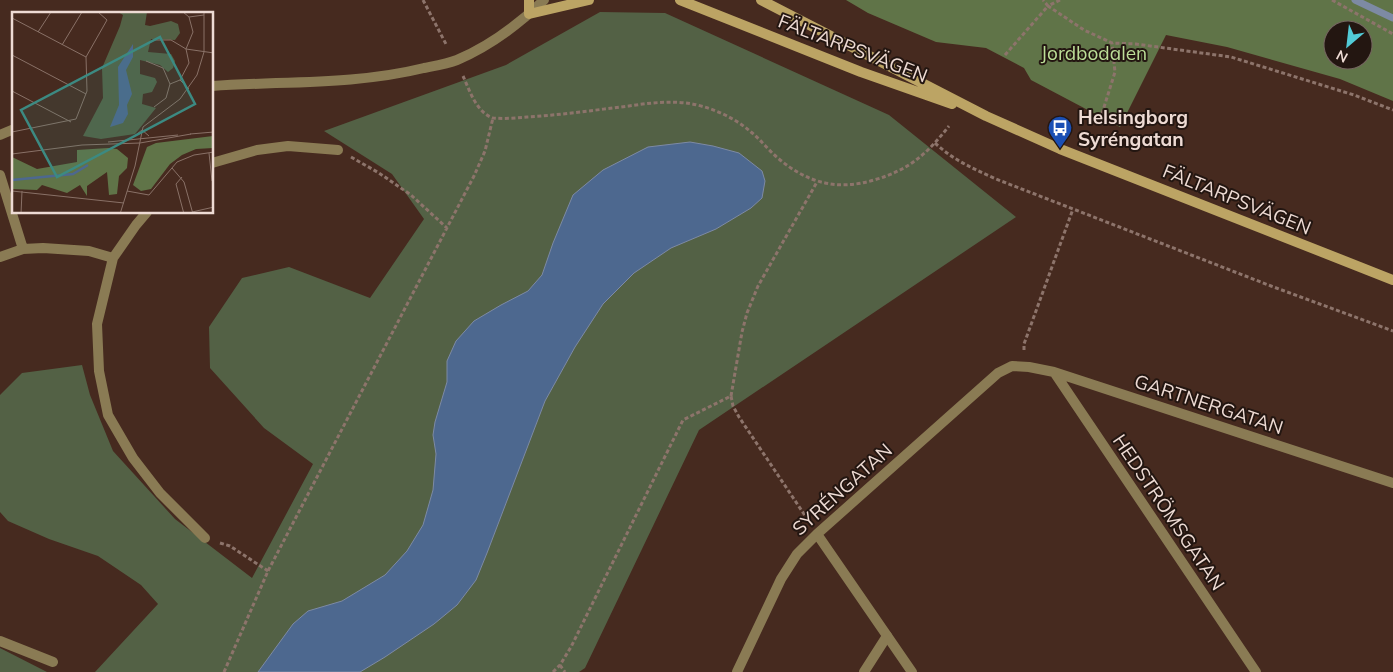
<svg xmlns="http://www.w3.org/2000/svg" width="1393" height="672" font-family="Mulish,sans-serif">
	<rect width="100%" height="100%" fill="#462a1f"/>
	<path fill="#536145" d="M600,12L665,13L889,115L1016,217L699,430L585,668L579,672H95L158,604L141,585L98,556L49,539L8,521L0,512V395L22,373L82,365L90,395L113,451L175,519L252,578L313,464L264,428L210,368L209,327L242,278L289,267L370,298L424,219L392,174L324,131L506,65Z
		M0,648L47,672H0Z"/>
	<path fill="#607448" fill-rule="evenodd" d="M846,0H1393V101L1340,79L1227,47L1166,35L1120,127L1031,80L1024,68L986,48L936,42L868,13ZM1333,30H1363V60H1333Z"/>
	<path fill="#4d688f" stroke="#7d8aa4" d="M690,142L713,146L739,153L762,171L765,181L762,198L751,208L716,229L671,248L634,273L603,304L575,347L545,401L487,553L476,580L457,605L434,624L385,657L360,672H258L293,624L308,611L342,601L385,575L407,551L423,525L433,490L436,454L433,435L435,422L447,382V361L456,341L474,321L501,305L528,291L542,275L553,243L573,195L603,170L648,147Z"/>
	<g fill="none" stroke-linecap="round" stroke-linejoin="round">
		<path stroke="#7d8aa4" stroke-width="7" d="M1355,0L1393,18"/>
		<path stroke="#8d746b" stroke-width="3" stroke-dasharray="4 2.5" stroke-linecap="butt" d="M423,0L447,46
			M1060,0L1048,6L1084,30L1112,43L1136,44L1231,57L1354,95L1393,110
			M1332,0L1393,34
			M1005,55L1048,6L1043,0
			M463,76C470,91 476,112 493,118C504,119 516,118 527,117C561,115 595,110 629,106C648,103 667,101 686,103C709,106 734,117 751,132C761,140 769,151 779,159C808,183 837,191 874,180C909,170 927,154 949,126
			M1100,120L1115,72L1112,43
			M935,143C953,160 974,169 996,179L1271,286L1393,331
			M351,157L379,173L411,195L447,228
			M1024,350V344L1073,209
			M731,396L742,332L747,313L758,286L817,182
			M220,543L230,546L268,571
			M560,665L565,672
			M224,672L268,571L474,176L485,151L493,118
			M553,672L560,665L571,647L683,420L731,396L733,406L739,417L808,520"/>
		<path stroke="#8a7b54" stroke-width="10" d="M864,672L887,636"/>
		<path stroke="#8a7b54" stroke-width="10" d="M212,86C283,81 355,85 424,68C434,66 447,64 457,60C490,46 518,25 544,0
			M0,135L14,129
			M212,163L257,150L288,146L338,150
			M0,175L23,249L0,257
			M23,249L43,248L89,251L113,258L97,324L99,371L108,415L133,458L160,493L205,538
			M113,258L136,225L147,212
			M1054,372L1256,672
			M817,534L912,672
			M0,641L53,662
			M737,672L781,579L797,554L817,534L998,373L1012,366L1029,367L1054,372L1393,483"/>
		<path stroke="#bca464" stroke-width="10" d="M529,0V14L589,0
			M680,0L861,72L952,104
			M761,0L986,116L1060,149L1393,280"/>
	</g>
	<defs>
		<symbol id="bus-pin" viewBox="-11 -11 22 30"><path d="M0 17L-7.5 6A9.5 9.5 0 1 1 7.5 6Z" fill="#1a4fb4" stroke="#231611"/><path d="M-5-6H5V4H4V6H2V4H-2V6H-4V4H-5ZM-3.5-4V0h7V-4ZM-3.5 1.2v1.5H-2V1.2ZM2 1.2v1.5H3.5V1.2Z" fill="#fff"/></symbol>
	</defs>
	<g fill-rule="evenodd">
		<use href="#bus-pin" x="1046" y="114" width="28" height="38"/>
	</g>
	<g text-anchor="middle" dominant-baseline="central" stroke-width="4" stroke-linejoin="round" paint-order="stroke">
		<g font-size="19" fill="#eedbd4" stroke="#231611">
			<text transform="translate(853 48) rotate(21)">FÄLTARPSVÄGEN</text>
			<text transform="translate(1237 199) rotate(22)">FÄLTARPSVÄGEN</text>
			<text transform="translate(1209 404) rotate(18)">GARTNERGATAN</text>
			<text transform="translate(842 489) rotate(-42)">SYRÉNGATAN</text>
			<text transform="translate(1169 512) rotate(56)">HEDSTRÖMSGATAN</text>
		</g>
		<g font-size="19" fill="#bcde97" stroke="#231611">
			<text x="1094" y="53">Jordbodalen</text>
		</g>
		<g font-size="19" font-weight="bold" fill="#eedbd4" stroke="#231611" text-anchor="start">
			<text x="1078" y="117">Helsingborg<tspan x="1078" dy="22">Syréngatan</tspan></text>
		</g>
	</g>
	<g transform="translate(12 12)">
		<rect width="201" height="201" fill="#462a1f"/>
		<path d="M106,0H135L133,13L138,14L159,9L166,12L168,21L163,28L139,27L136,40L159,42L163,49L161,56L156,60L148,53L128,48V62L143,66L145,70L140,80L131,82L130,92L144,96L123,122L89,127L71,124L91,86L90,56L108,14L111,3Z" fill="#536145"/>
		<path d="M201,124V136L184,137L170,143L158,152L139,177L129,179L121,173L135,135L144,131ZM96,136L105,137L116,146L115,156L107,164L105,182L97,183L95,160L75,174V184L68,173L55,181L30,173L25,178L0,177V145L25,157L65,150V138Z" fill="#607448"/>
		<path d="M121,32V45L114,58L120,82L115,93L116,102L111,111L98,115L107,93L106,55Z" fill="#4d688f"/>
		<path fill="none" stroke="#4d688f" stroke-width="2.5" d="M0,168L61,162L76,153"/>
		<path fill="none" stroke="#897167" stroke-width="1" d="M171,0L177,5L192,3M177,5L181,20L174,37L202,41M0,6L74,45M26,20L39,0M143,28H159L174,37L177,51L168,68L177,77M50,33L70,0M0,43L74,82M134,49L151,56L158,72L168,68M0,79L59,110M142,95L154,86L158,72M0,120L64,107L75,79L74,45L95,8L86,0M178,122L202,120M120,126L130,118L137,124M96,130L166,123M197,141L200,169M0,142L70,133L128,131L179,122M160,156L172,170L181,202M170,165L164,172L172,202M0,179L112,191M115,179L137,183L165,150L182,143L202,140M180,200L202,195M9,202L10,179M108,202L123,154L131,115L168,87L185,63L192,40V0"/>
		<path fill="#3c8a82" fill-opacity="0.15" stroke="#3c8a82" stroke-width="2.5" d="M148,25L183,92L45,165L9,98Z"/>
		<rect width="201" height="201" fill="none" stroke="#eedbd4" stroke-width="2.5"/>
	</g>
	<g transform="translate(1348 45) rotate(208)"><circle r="24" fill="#231611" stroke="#74655f"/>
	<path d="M0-4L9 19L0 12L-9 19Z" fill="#52cbd7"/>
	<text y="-8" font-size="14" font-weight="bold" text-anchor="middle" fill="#eedbd4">N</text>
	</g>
</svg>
